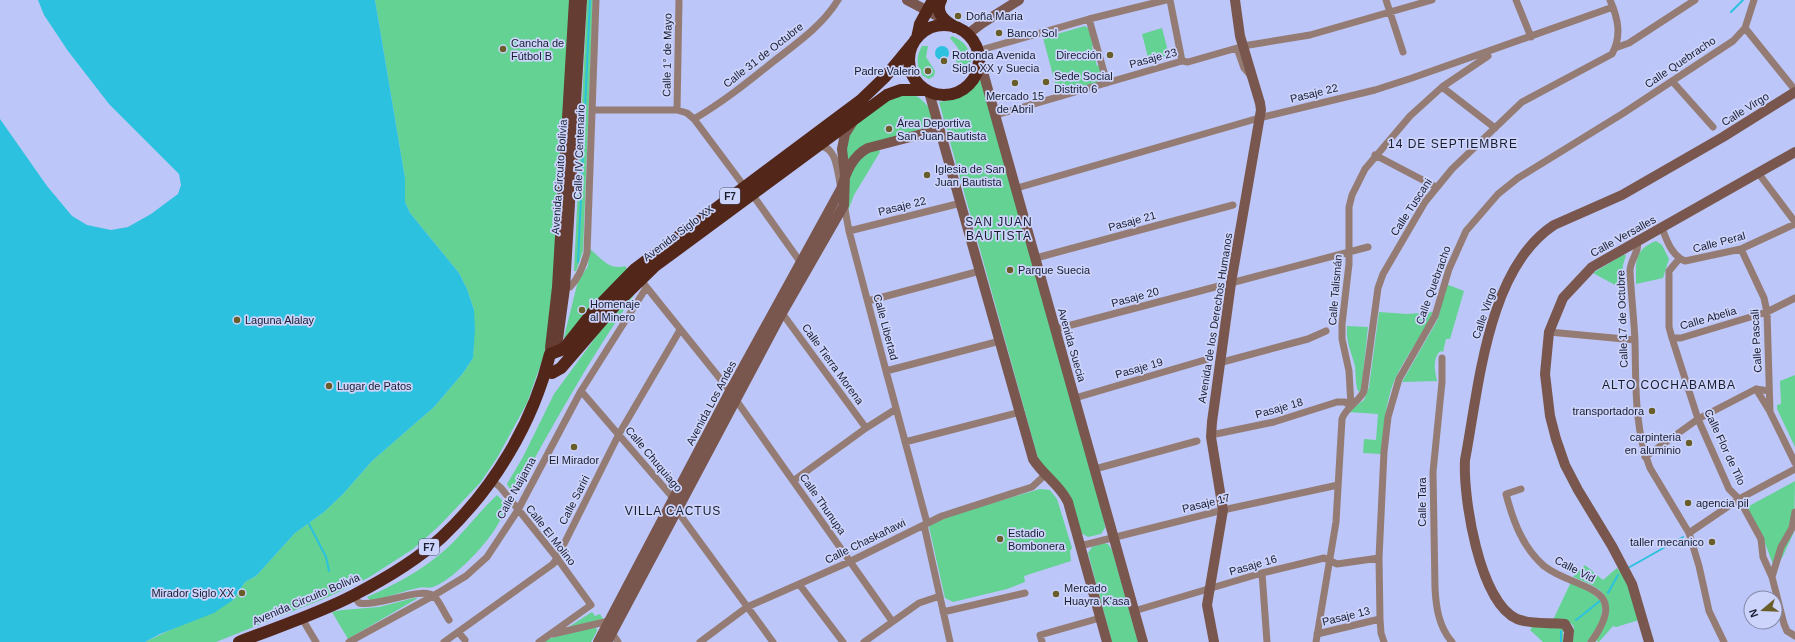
<svg xmlns="http://www.w3.org/2000/svg" width="1795" height="642" font-family="Arial,sans-serif">
	<rect width="100%" height="100%" fill="#bdc6f8"/>
	<path fill="#63d293" d="M375,0H570L551,321L544,355L527,403L497,458L480,483L438,527L413,549L368,578L328,597L216,642H145L233,600L245,582L256,576L295,533L324,512L343,494L372,461L434,407L463,373L473,358L474,310L467,289L459,273L410,213L405,202V178Z
		M587,0H593L583,251L576,271H574Z
		M1085,26L1089,29L1094,43L1092,47L1097,66L1099,65L1102,74L1099,82L1058,94L1043,38Z
		M1162,28L1169,55L1149,61L1142,34Z
		M952,36C964,41 970,48 971,61L968,68H961C952,64 959,56 958,48L950,38Z
		M922,46H928L926,57L935,71L934,76L929,79L923,76C916,67 916,56 922,46Z
		M981,77L1104,520L1105,528L1101,534L1088,537L1081,533L1070,495L1041,464L1037,455L939,102C961,98 968,98 981,77Z
		M913,94C924,100 937,112 930,126L863,148L847,163L845,144L855,126L886,101L899,95Z
		M878,148L880,152L854,195L848,211C845,193 849,167 864,154C867,151 874,150 878,148Z
		M1656,241L1662,245L1669,259L1663,278L1636,284C1636,263 1633,250 1656,241Z
		M589,248C600,257 609,271 625,266L628,270L565,339L564,337L578,281L588,266Z
		M1623,255H1626L1623,265V286L1615,285L1593,273Z
		M1446,284L1464,291L1450,339H1446L1443,352L1440,351C1432,360 1435,371 1437,381L1402,382L1438,319Z
		M634,293V295C590,358 553,425 516,492L512,493L507,484L523,457L554,394L598,334Z
		M1379,312L1407,314L1433,312C1423,335 1406,355 1395,379C1385,402 1384,429 1381,454L1363,453L1364,439L1376,440L1378,414L1348,412L1364,400L1369,387Z
		M1347,326L1368,327L1361,392L1358,391C1355,383 1356,374 1355,366C1351,350 1346,344 1347,326Z
		M1795,375V447L1777,409V405L1781,404L1780,381Z
		M1795,481L1794,532L1782,558L1774,567L1762,535L1748,509L1749,506Z
		M1040,489L1050,490L1057,499L1072,548L1070,551L1071,561L1024,576L1025,582L1007,589L953,602L945,598L929,527L931,524L945,517Z
		M497,495L505,503C507,526 455,580 433,587C428,589 423,586 418,588C404,591 390,596 376,600H370L367,597C400,583 435,563 459,536C472,522 483,508 497,495Z
		M1103,543L1108,544L1112,550L1138,642H1112L1088,553L1092,547Z
		M1585,565L1603,580L1617,568L1627,579L1639,620L1616,627L1613,626L1599,642L1595,640L1608,606C1607,588 1587,583 1573,577Z
		M1571,582L1584,587L1602,602C1603,622 1597,627 1587,642H1573L1574,627L1571,623L1553,620Z
		M414,598H418L348,639L332,612L342,610L379,607Z
		M592,612L595,616L600,614L603,619L567,628Z
		M596,626L597,631L591,642H544L548,639Z
		M1533,626L1563,628V642H1543L1530,630Z"/>
	<path fill="#2dc1e0" d="M38,0H375L405,178V202L410,213L459,273L467,289L474,310L475,329L473,358L463,373L434,407L372,461L343,494L324,512L295,533L256,576L245,582L233,600L214,613L160,634L145,642H0V119L47,186L72,216L87,225L111,230L128,227L151,214L178,194L181,185L179,174L109,104L68,51L44,15Z
		M935 53a7 7 0 1 1 14 0a7 7 0 1 1-14 0Z"/>
	<g fill="none" stroke-linecap="round" stroke-linejoin="round">
		<path stroke="#2dc1e0" stroke-width="2" d="M1731,12L1743,0
			M578,262L590,0
			M309,524L326,557L329,571
			M1628,568L1683,537
			M1608,593L1618,575
			M1576,620L1600,601
			M1561,631V642"/>
		<path stroke="#947c75" stroke-width="7" d="M1170,0L1182,61
			M1386,0L1403,52
			M1516,0L1531,37
			M1089,19L1107,83
			M1745,28L1795,90
			M1243,46L1310,35L1432,0
			M1615,48L1629,43L1695,0
			M977,51L1089,19L1166,0
			M1672,81L1713,127
			M1442,87L1495,128
			M592,110H677L687,113L694,119L744,186
			M677,110L679,0
			M996,115L1182,61L1188,62L1237,48L1244,68L1251,76
			M694,119C723,102 748,82 774,61C797,43 822,26 838,0
			M818,146C838,146 837,173 841,188
			M1375,155L1436,187
			M1759,174L1795,222
			M1017,188L1259,118L1375,90L1412,78L1613,7
			M752,194L801,263
			M844,204L849,231L886,371L927,523
			M1662,228C1667,241 1672,256 1685,261L1741,249L1795,224
			M849,231L961,203
			M1637,242C1640,251 1630,260 1630,271C1631,294 1634,318 1635,341C1636,384 1634,428 1650,468L1689,533L1699,566L1709,611L1724,642
			M1741,249L1764,298L1767,312L1770,412L1795,463
			M1036,258L1233,205
			M1679,259L1669,271V327L1672,338L1698,419L1729,489L1739,499L1761,539L1763,557L1772,577L1784,624L1787,631L1795,636
			M1231,283L1368,247
			M644,284L730,391
			M562,287H570C578,279 584,264 587,253L596,0
			M868,301L980,271
			M782,313L866,428
			M1056,329L1219,286
			M1549,332L1635,340
			M1672,338H1681L1767,312L1795,298
			M1442,358V382L1433,472L1435,588C1436,608 1439,627 1452,642
			M1219,363L1308,339L1326,331
			M886,371L1000,341
			M1756,389L1769,410
			M581,391L674,499L678,512L773,642
			M1075,398L1208,359
			M736,400L892,621
			M1351,406L1349,371L1342,339V324L1349,264V207L1352,195L1365,169L1410,116L1442,87L1488,56
			M1211,435L1274,422L1337,402H1345L1351,406
			M905,442L1020,412
			M1645,457L1698,419L1756,389L1769,391
			M1095,469L1197,441
			M492,480L501,488L557,558L591,605L539,642
			M793,481L866,428L896,409
			M1521,489L1506,494C1513,521 1523,548 1544,566C1576,591 1633,584 1591,642
			M924,525L950,642
			M1689,533L1739,499L1795,469
			M1080,546L1223,510L1338,485
			M1262,573L1267,642
			M1772,577L1781,547L1792,528L1795,512
			M799,584L843,642
			M353,595L359,603C378,607 422,586 434,596C440,602 444,613 449,620
			M1134,611L1262,573L1324,558L1337,564L1379,558
			M943,612L1025,593
			M301,617L316,642
			M459,633L465,640
			M612,633L618,642
			M553,634L609,621
			M1317,634L1380,619
			M349,642L433,596L466,576L487,557L518,510L581,391L646,288
			M444,642L553,564L557,558L619,434L680,330
			M700,642L747,607L849,562L942,516L1032,487L1045,475
			M864,642L919,603L940,596
			M1042,642L1040,635L1100,618
			M1316,642L1336,522L1342,419C1346,407 1359,402 1364,391L1378,288L1383,274L1425,202L1452,169L1522,102L1612,54C1622,36 1618,18 1610,0
			M1384,642L1381,633L1380,619L1379,558L1384,452L1388,417L1399,379L1435,316L1449,269L1466,231L1498,194L1518,178L1622,114L1733,41L1745,28L1754,0"/>
		<path stroke="#79574e" stroke-width="10" d="M907,0L945,20
			M968,34L981,24L1019,0
			M978,54L1143,642
			M929,92L1033,459C1043,475 1060,485 1068,502L1107,642
			M598,642L730,391L841,189C846,173 852,156 868,148L926,133L939,125
			M607,642L782,313L844,205L845,175L842,149L845,134L852,123
			M1214,642L1207,605L1223,510L1211,437L1212,422L1231,283L1261,110L1260,103L1240,36L1235,0
			M1568,642L1569,631L1565,624C1550,622 1532,625 1517,619C1479,602 1463,497 1465,460C1479,387 1487,269 1554,225L1622,195L1723,137L1795,92
			M1649,642L1632,584L1612,546L1578,490L1565,465L1556,439L1550,416L1545,374L1549,332L1563,298L1592,267L1795,152"/>
		<path stroke="#653d32" stroke-width="10" d="M550,348L557,287L574,0
			M550,354L558,339L565,288L582,0"/>
		<path stroke="#53261a" stroke-width="12" d="M941,0C934,13 945,21 955,27
			M909 60a35 35 0 1 1 70 0a35 35 0 1 1-70 0Z
			M917,38L920,24L933,0
			M546,371L552,373L561,368L617,303L655,266L887,95L901,90H925
			M239,642C277,627 318,614 354,595C385,579 417,560 442,537C494,488 533,423 550,354L561,350L566,346L593,312L635,269L861,100L885,77L914,42"/>
	</g>
	<g fill="#695d29" stroke="#ccd4fc" stroke-width="1.5">
		<circle cx="958" cy="16" r="4"/>
		<circle cx="999" cy="33" r="4"/>
		<circle cx="503" cy="49" r="4"/>
		<circle cx="1110" cy="55" r="4"/>
		<circle cx="944" cy="61" r="4"/>
		<circle cx="928" cy="71" r="4"/>
		<circle cx="1046" cy="82" r="4"/>
		<circle cx="1015" cy="83" r="4"/>
		<circle cx="889" cy="129" r="4"/>
		<circle cx="927" cy="175" r="4"/>
		<circle cx="1010" cy="270" r="4"/>
		<circle cx="582" cy="310" r="4"/>
		<circle cx="237" cy="320" r="4"/>
		<circle cx="329" cy="386" r="4"/>
		<circle cx="1652" cy="411" r="4"/>
		<circle cx="1689" cy="443" r="4"/>
		<circle cx="574" cy="447" r="4"/>
		<circle cx="1688" cy="503" r="4"/>
		<circle cx="1000" cy="539" r="4"/>
		<circle cx="1712" cy="542" r="4"/>
		<circle cx="242" cy="593" r="4"/>
		<circle cx="1056" cy="594" r="4"/>
	</g>
	<g text-anchor="middle" dominant-baseline="central" stroke-width="3.5" stroke-linejoin="round" paint-order="stroke">
		<g fill="#ccd4fc" stroke="#4f546c" stroke-width="1">
			<rect x="720" y="188" width="20" height="16" rx="3"/>
			<rect x="419" y="539" width="20" height="16" rx="3"/>
		</g>
		<g font-size="10" font-weight="bold" fill="#1a1d2f">
			<text x="730" y="196">F7</text>
			<text x="429" y="547">F7</text>
		</g>
		<g font-size="11" fill="#1a1d2f" stroke="#ccd4fc" text-anchor="start">
			<text x="966" y="16">Doña Maria</text>
			<text x="1007" y="33">Banco Sol</text>
			<text x="511" y="43">Cancha de<tspan x="511" dy="13">Fútbol B</tspan></text>
			<text x="952" y="55">Rotonda Avenida<tspan x="952" dy="13">Siglo XX y Suecia</tspan></text>
			<text x="1102" y="55" text-anchor="end">Dirección</text>
			<text x="920" y="71" text-anchor="end">Padre Valerio</text>
			<text x="1054" y="76">Sede Social<tspan x="1054" dy="13">Distrito 6</tspan></text>
			<text x="1015" y="96" text-anchor="middle">Mercado 15<tspan x="1015" dy="13">de Abril</tspan></text>
			<text x="897" y="123">Área Deportiva<tspan x="897" dy="13">San Juan Bautista</tspan></text>
			<text x="935" y="169">Iglesia de San<tspan x="935" dy="13">Juan Bautista</tspan></text>
			<text x="1018" y="270">Parque Suecia</text>
			<text x="590" y="304">Homenaje<tspan x="590" dy="13">al Minero</tspan></text>
			<text x="245" y="320">Laguna Alalay</text>
			<text x="337" y="386">Lugar de Patos</text>
			<text x="1644" y="411" text-anchor="end">transportadora</text>
			<text x="1681" y="437" text-anchor="end">carpinteria<tspan x="1681" dy="13">en aluminio</tspan></text>
			<text x="574" y="460" text-anchor="middle">El Mirador</text>
			<text x="1696" y="503">agencia pil</text>
			<text x="1008" y="533">Estadio<tspan x="1008" dy="13">Bombonera</tspan></text>
			<text x="1704" y="542" text-anchor="end">taller mecanico</text>
			<text x="1064" y="588">Mercado<tspan x="1064" dy="13">Huayra K'asa</tspan></text>
			<text x="234" y="593" text-anchor="end">Mirador Siglo XX</text>
		</g>
		<g font-size="11" fill="#1a1d2f" stroke="#ccd4fc">
			<text transform="translate(667 55) rotate(-89)">Calle 1° de Mayo</text>
			<text transform="translate(763 55) rotate(-38)">Calle 31 de Octubre</text>
			<text transform="translate(1153 58) rotate(-15)">Pasaje 23</text>
			<text transform="translate(1680 62) rotate(-34)">Calle Quebracho</text>
			<text transform="translate(1314 93) rotate(-14)">Pasaje 22</text>
			<text transform="translate(1745 109) rotate(-32)">Calle Virgo</text>
			<text transform="translate(579 152) rotate(-88)">Calle IV Centenario</text>
			<text transform="translate(559 177) rotate(-86)">Avenida Circuito Bolivia</text>
			<text transform="translate(902 206) rotate(-14)">Pasaje 22</text>
			<text transform="translate(1411 207) rotate(-57)">Calle Tuscani</text>
			<text transform="translate(1132 221) rotate(-15)">Pasaje 21</text>
			<text transform="translate(678 233) rotate(-37)">Avenida Siglo XX</text>
			<text transform="translate(1623 236) rotate(-29)">Calle Versalles</text>
			<text transform="translate(1719 242) rotate(-15)">Calle Peral</text>
			<text transform="translate(1433 285) rotate(-70)">Calle Quebracho</text>
			<text transform="translate(1335 290) rotate(-85)">Calle Talismán</text>
			<text transform="translate(1135 297) rotate(-15)">Pasaje 20</text>
			<text transform="translate(1484 313) rotate(-71)">Calle Virgo</text>
			<text transform="translate(1215 318) rotate(-81)">Avenida de los Derechos Humanos</text>
			<text transform="translate(1708 318) rotate(-16)">Calle Abelia</text>
			<text transform="translate(1622 319) rotate(-92)">Calle 17 de Octubre</text>
			<text transform="translate(886 327) rotate(75)">Calle Libertad</text>
			<text transform="translate(1756 341) rotate(-93)">Calle Pascali</text>
			<text transform="translate(1072 345) rotate(74)">Avenida Suecia</text>
			<text transform="translate(833 364) rotate(54)">Calle Tierra Morena</text>
			<text transform="translate(1139 368) rotate(-16)">Pasaje 19</text>
			<text transform="translate(711 403) rotate(-62)">Avenida Los Andes</text>
			<text transform="translate(1279 408) rotate(-16)">Pasaje 18</text>
			<text transform="translate(1725 447) rotate(65)">Calle Flor de Tilo</text>
			<text transform="translate(654 459) rotate(50)">Calle Chuquiago</text>
			<text transform="translate(516 488) rotate(-61)">Calle Naijama</text>
			<text transform="translate(574 500) rotate(-63)">Calle Sariri</text>
			<text transform="translate(1422 502) rotate(-90)">Calle Tara</text>
			<text transform="translate(1206 503) rotate(-14)">Pasaje 17</text>
			<text transform="translate(823 504) rotate(55)">Calle Thunupa</text>
			<text transform="translate(551 535) rotate(52)">Calle El Molino</text>
			<text transform="translate(865 541) rotate(-26)">Calle Chaskañawi</text>
			<text transform="translate(1253 565) rotate(-16)">Pasaje 16</text>
			<text transform="translate(1575 569) rotate(27)">Calle Vid</text>
			<text transform="translate(306 599) rotate(-23)">Avenida Circuito Bolivia</text>
			<text transform="translate(1346 616) rotate(-14)">Pasaje 13</text>
		</g>
		<g font-size="12" letter-spacing="1" fill="#1a1d2f" stroke="#ccd4fc">
			<text x="1453" y="144">14 DE SEPTIEMBRE</text>
			<text x="999" y="222">SAN JUAN<tspan x="999" dy="14">BAUTISTA</tspan></text>
			<text x="1669" y="385">ALTO COCHABAMBA</text>
			<text x="673" y="511">VILLA CACTUS</text>
		</g>
	</g>
	<g transform="translate(1763 610) rotate(251)"><circle r="19" fill="#ccd4fc" stroke="#858baa"/>
	<path d="M0-3L7 15L0 10L-7 15Z" fill="#695d29"/>
	<text y="-6" font-size="11" font-weight="bold" text-anchor="middle" fill="#1a1d2f">N</text>
	</g>
</svg>
